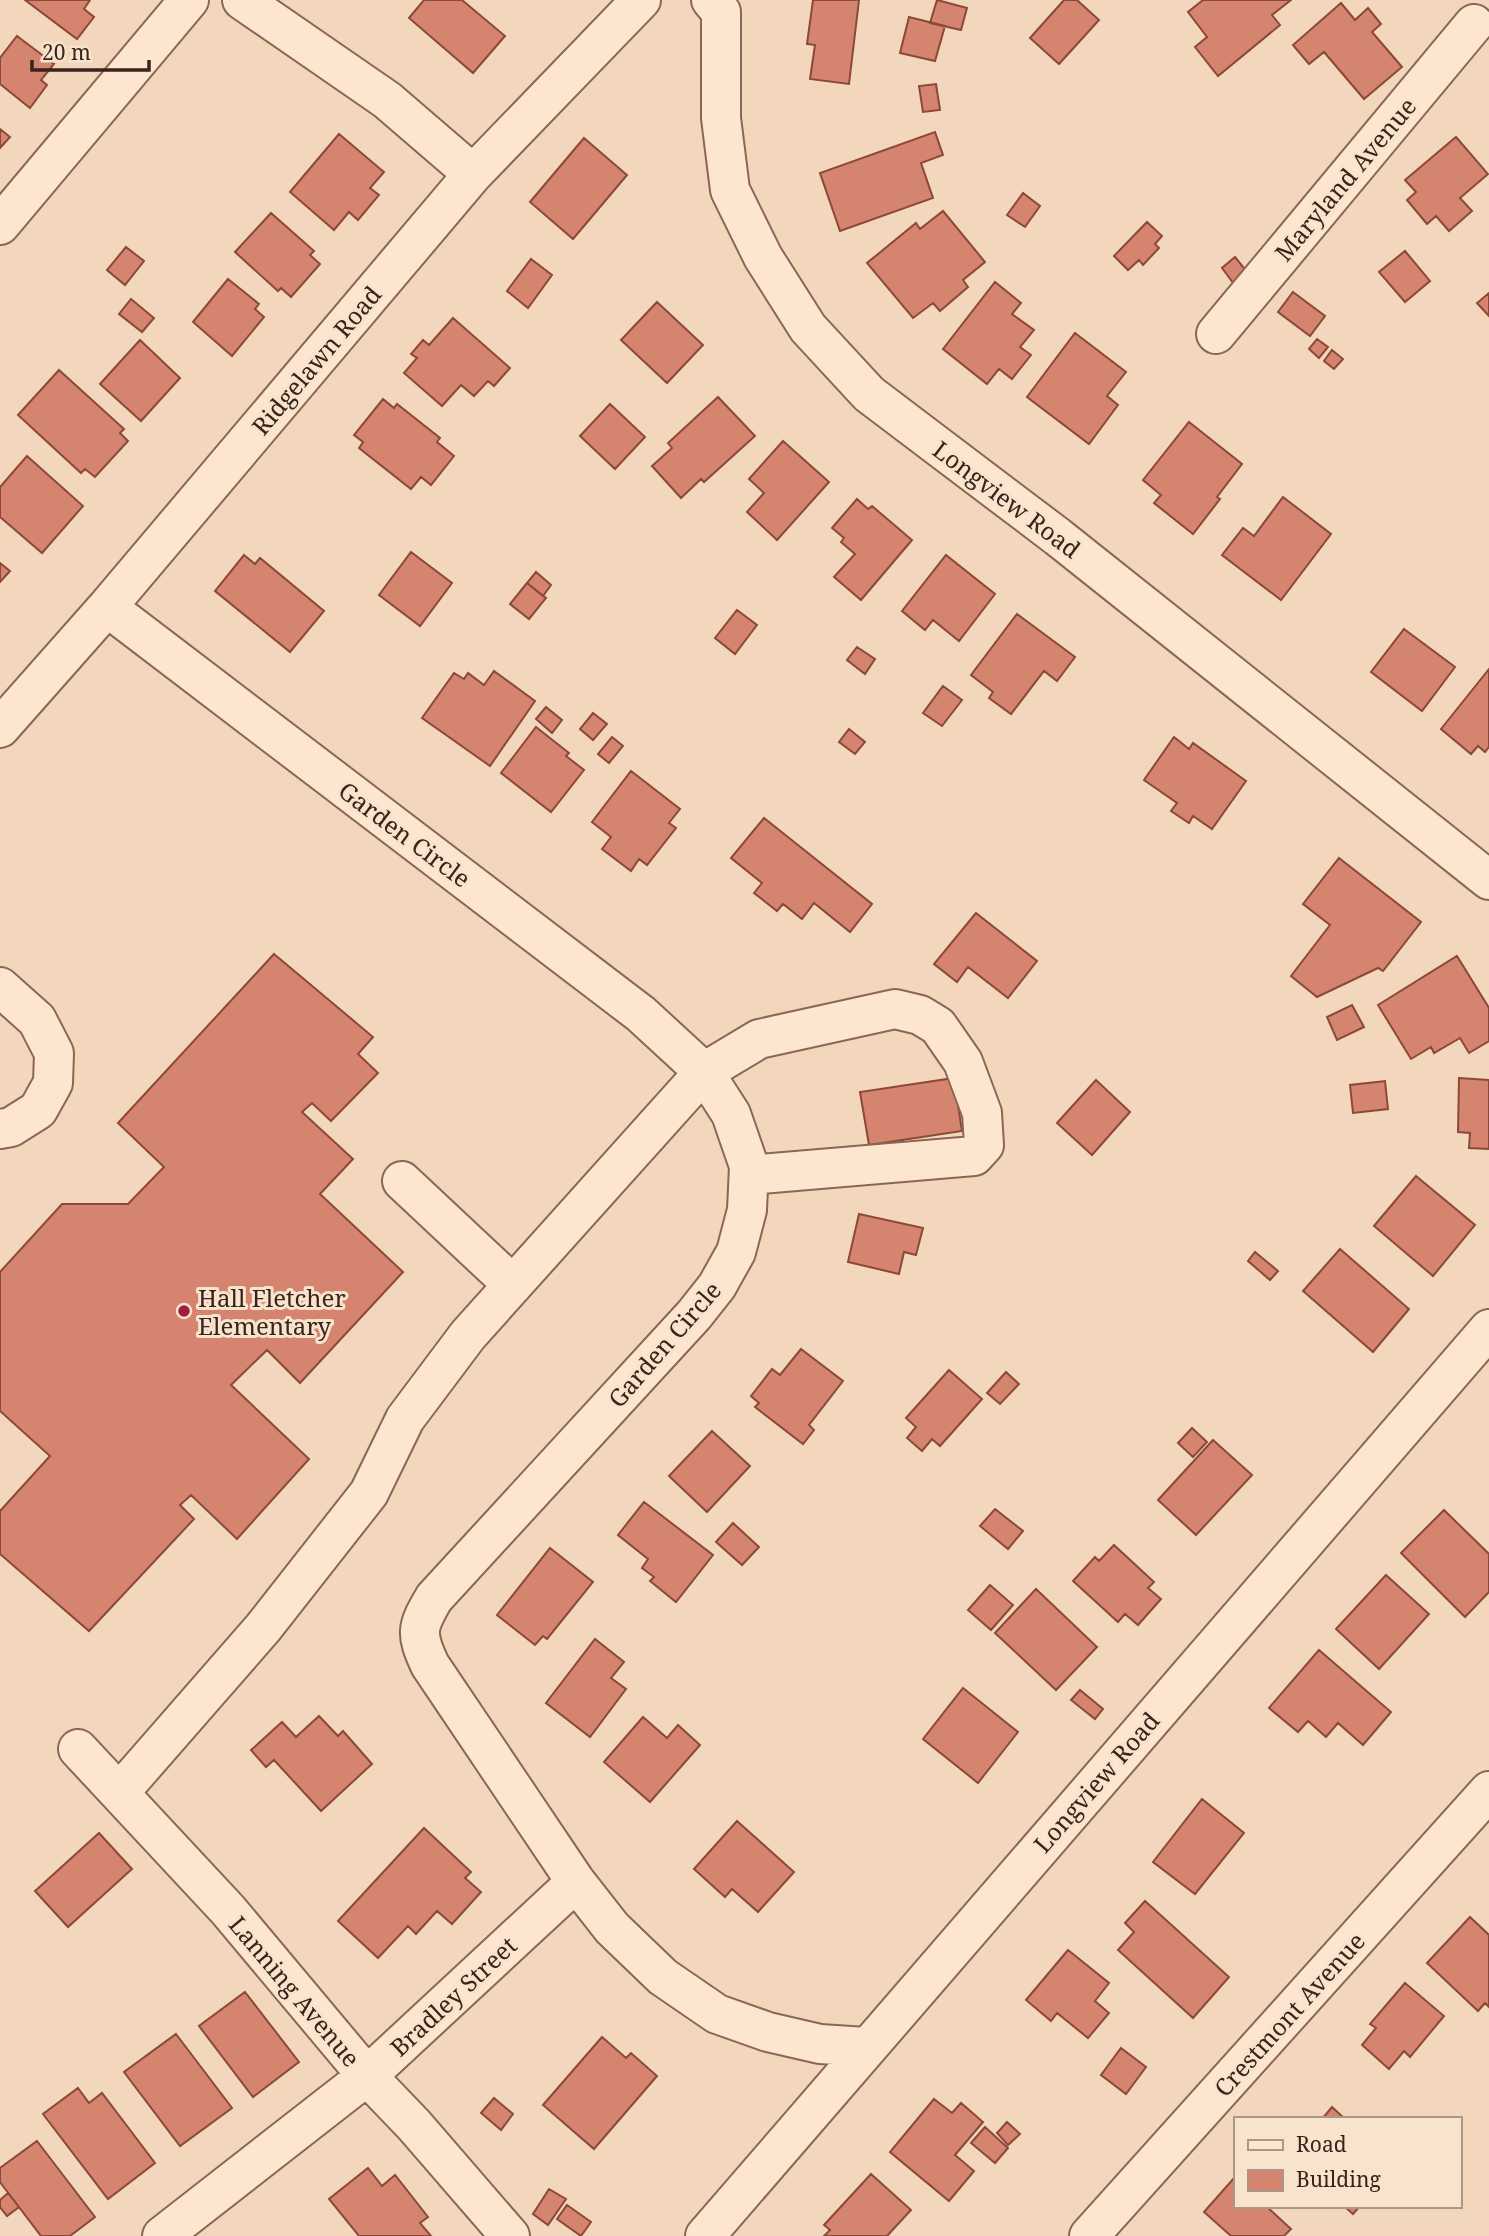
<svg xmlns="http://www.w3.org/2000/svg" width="1489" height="2236" font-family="'Noto Serif',serif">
	<rect width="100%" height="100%" fill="#f2d7bd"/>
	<path fill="#d4846f" stroke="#8c4838" stroke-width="2" d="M25,0H90L84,9L94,17L77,39Z
		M424,0H462L505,36L473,73L409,18Z
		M813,0H859L849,84L810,79L815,45L807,44Z
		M937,0L967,8L961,30L930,23Z
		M1064,0H1077L1099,20L1059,64L1030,38Z
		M1203,0H1291L1272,15L1280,25L1218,76L1195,47L1207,37L1188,12Z
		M1341,3L1355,20L1368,8L1381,24L1372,32L1402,67L1364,99L1324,52L1309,64L1293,45Z
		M909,17L945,26L935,61L900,53Z
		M17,36L54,64L41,80L47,85L30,108L0,84V58Z
		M936,84L940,110L923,112L919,86Z
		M0,129L10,137L0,148Z
		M935,132L943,155L921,163L933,198L840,231L820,173Z
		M339,134L384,172L370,188L379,195L358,220L349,212L334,230L290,192Z
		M1456,137L1488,174L1460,198L1472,211L1449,231L1436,216L1427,224L1407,200L1416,192L1405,180Z
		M584,138L627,175L573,239L530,202Z
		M1023,193L1040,206L1025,227L1007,215Z
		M943,211L985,262L963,280L968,287L940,311L933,303L913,318L867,263L916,223L920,229Z
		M271,213L314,251L310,255L320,264L291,297L281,288L278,291L235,252Z
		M1147,222L1162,236L1155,244L1159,248L1143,265L1139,260L1128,270L1114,256Z
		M126,247L144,261L125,285L107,270Z
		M1405,251L1430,281L1405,302L1379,272Z
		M1235,257L1248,273L1234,284L1222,268Z
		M531,259L552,275L528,308L507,291Z
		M228,279L259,304L255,309L264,317L232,356L193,322Z
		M995,282L1021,303L1012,314L1034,330L1020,347L1031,355L1012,379L999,369L987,384L943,349Z
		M1293,292L1325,316L1310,336L1278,312Z
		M1489,293V316L1477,303Z
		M131,299L154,318L142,332L119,314Z
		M657,302L703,345L667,383L621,340Z
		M453,318L510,368L494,386L488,381L474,396L461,385L442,406L404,373L417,358L411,354L423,340L429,345Z
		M1075,333L1126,372L1107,396L1118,405L1089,444L1027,397Z
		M1317,339L1328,347L1319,358L1309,349Z
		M140,340L180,378L141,421L100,384Z
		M1332,350L1343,359L1334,369L1324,361Z
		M59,370L124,429L120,433L128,441L95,477L85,469L81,473L18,415Z
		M718,397L755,436L704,482L701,479L681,498L652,466L672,448L668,443Z
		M383,399L394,408L397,404L440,438L437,442L454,456L431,485L421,477L411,489L359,448L363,442L354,435Z
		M610,404L645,437L615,469L580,436Z
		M1189,422L1242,464L1217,497L1220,499L1193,534L1154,503L1161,495L1143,480Z
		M783,441L829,482L777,540L747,512L764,493L749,479Z
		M27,456L83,506L42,553L0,517V487Z
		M1283,497L1331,534L1281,600L1222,555L1243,528L1254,536Z
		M857,499L868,509L872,506L912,540L861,600L834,577L855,554L841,542L844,538L832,528Z
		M411,552L452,583L420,626L379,595Z
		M244,555L255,564L260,558L324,611L290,652L215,591Z
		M946,555L995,594L959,641L933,620L925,630L902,611Z
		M0,563L10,571L0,582Z
		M536,572L551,585L543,596L527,583Z
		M527,583L546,598L529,619L510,604Z
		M737,610L757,625L735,654L715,638Z
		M1017,614L1075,657L1057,681L1044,671L1011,714L989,698L993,692L971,675Z
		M1404,629L1455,667L1422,711L1371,672Z
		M857,647L875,659L865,674L847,660Z
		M1489,669V747L1485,752L1478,746L1471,754L1441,729Z
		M494,671L535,701L490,766L422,718L454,673L464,679L468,673L484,685Z
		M943,686L962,700L942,726L923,713Z
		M546,707L562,720L552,733L536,719Z
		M593,713L607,724L593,740L580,729Z
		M536,727L569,753L566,756L584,770L551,812L501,773Z
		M849,729L865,742L855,754L839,742Z
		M612,737L623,746L609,763L598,754Z
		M1174,737L1189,749L1193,743L1246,781L1212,829L1193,816L1189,823L1171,811L1177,803L1144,780Z
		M631,771L680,809L669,823L676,828L647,865L639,859L631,871L602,849L611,837L592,822Z
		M764,818L872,904L850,932L814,903L802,919L783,904L777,911L754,893L762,883L731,858Z
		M1339,858L1421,922L1383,971L1378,968L1317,997L1291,976L1330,925L1303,904Z
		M976,913L1037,961L1008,998L968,967L957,982L934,964Z
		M274,954L373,1037L358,1054L378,1073L331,1121L312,1103L302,1112L353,1159L320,1194L403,1272L300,1383L267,1350L231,1385L309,1459L237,1539L191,1495L180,1505L194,1519L89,1631L0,1554V1511L50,1456L0,1411V1272L62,1204H128L164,1167L118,1123Z
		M1457,956L1489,1008V1041L1469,1053L1460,1038L1434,1053L1431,1047L1411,1059L1378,1005Z
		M1352,1005L1364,1027L1337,1040L1327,1017Z
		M954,1078L962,1131L869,1145L860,1092Z
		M1459,1078L1489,1080V1149L1469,1148L1470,1133L1458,1132Z
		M1096,1080L1130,1112L1092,1155L1057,1123Z
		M1385,1081L1388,1109L1353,1113L1350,1085Z
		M1416,1176L1475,1225L1433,1276L1374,1226Z
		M859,1214L923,1228L916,1255L904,1252L899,1274L848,1262Z
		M1340,1249L1409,1309L1373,1352L1303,1291Z
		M1255,1252L1278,1271L1270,1280L1248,1261Z
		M801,1349L843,1381L809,1425L814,1430L803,1444L755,1407L759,1403L751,1396L772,1369L780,1375Z
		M949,1370L982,1399L940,1446L932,1439L922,1451L907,1438L916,1427L906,1418Z
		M1006,1372L1019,1384L1000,1404L987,1393Z
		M1192,1428L1207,1442L1193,1457L1178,1443Z
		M712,1431L750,1466L707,1512L669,1476Z
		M1213,1440L1252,1475L1196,1535L1158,1500Z
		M644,1502L713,1555L676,1602L650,1581L654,1577L642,1568L648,1559L618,1535Z
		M995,1509L1023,1531L1008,1549L980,1526Z
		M1444,1510L1489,1554V1592L1465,1617L1401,1553Z
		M733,1523L759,1547L742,1565L716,1542Z
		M1114,1545L1154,1582L1148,1588L1161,1599L1138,1625L1125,1614L1118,1622L1073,1581L1095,1557L1099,1561Z
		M550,1548L593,1582L547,1639L543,1636L535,1645L497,1615Z
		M1386,1575L1429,1614L1379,1669L1336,1629Z
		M990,1585L1013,1605L991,1630L968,1610Z
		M1036,1589L1097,1647L1056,1690L995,1633Z
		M595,1639L624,1662L611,1678L626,1689L590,1737L546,1703Z
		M1319,1650L1391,1712L1363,1745L1338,1723L1326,1737L1308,1721L1298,1732L1269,1708Z
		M963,1688L1018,1732L978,1783L923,1739Z
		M1080,1690L1103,1709L1095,1719L1071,1700Z
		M319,1716L338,1736L343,1731L372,1764L321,1811L274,1760L266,1767L251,1750L282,1722L296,1737Z
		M643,1717L667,1738L678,1725L700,1745L650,1802L604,1762Z
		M1202,1799L1244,1833L1195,1894L1153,1862Z
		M737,1821L794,1872L758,1912L732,1889L725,1897L694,1869Z
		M424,1828L471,1872L465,1878L481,1892L452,1924L437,1911L416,1934L408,1926L378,1958L338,1921Z
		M99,1833L132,1869L68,1927L35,1891Z
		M1145,1901L1229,1977L1193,2018L1118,1950L1134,1932L1125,1923Z
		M1470,1917L1489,1935V2007L1485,2003L1478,2011L1427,1963Z
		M1068,1950L1109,1983L1095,2001L1109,2013L1088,2038L1057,2013L1051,2021L1026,2000Z
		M1405,1983L1444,2016L1410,2057L1404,2051L1389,2069L1362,2045L1376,2028L1370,2024Z
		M245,1992L299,2062L253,2097L199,2026Z
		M176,2034L232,2108L180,2146L124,2072Z
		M602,2037L626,2058L631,2053L657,2076L594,2149L543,2105Z
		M1121,2048L1146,2067L1126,2094L1101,2075Z
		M78,2088L89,2103L102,2093L155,2163L108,2199L43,2114Z
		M494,2098L513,2114L501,2130L481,2113Z
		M934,2099L952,2113L961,2103L983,2122L955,2155L974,2171L949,2201L890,2152Z
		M1332,2107L1345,2119H1322Z
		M1007,2122L1020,2134L1008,2145L997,2133Z
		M985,2127L1008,2148L995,2163L971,2143Z
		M37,2141L95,2217L70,2236H41L0,2182V2168Z
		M368,2168L382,2186L395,2175L428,2217L420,2223L431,2236H359L329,2199Z
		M871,2174L911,2210L887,2236H824L830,2230L824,2225Z
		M1234,2178L1235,2206H1266L1291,2229L1284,2236H1231L1204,2212Z
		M549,2189L566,2199L548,2225L533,2214Z
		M8,2193L19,2207L7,2216L0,2207V2200Z
		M567,2205L591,2222L581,2236L557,2219Z
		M1344,2206H1360L1353,2214Z"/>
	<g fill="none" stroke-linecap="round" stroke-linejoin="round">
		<defs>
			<path id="minor" d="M242,0L387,100L473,174
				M711,0L721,12V118L730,190L763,257L808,328L869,394L1058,537L1489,880
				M0,225L189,0
				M1216,334L1474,24
				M107,607L641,1014L704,1072L731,1114L749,1166L747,1210L736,1252L717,1286L694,1315L434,1598C417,1627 415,1633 430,1665L576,1882L612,1928L663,1977L717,2014L768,2032L820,2044L866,2047
				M0,728L107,607L473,174L641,0
				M0,987L37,1020L54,1053L53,1083L38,1110L11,1127L0,1129
				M402,1181L513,1285
				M78,1749L228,1910L367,2076L414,2125L510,2236
				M119,1793L263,1628L369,1493L405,1419L468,1335L704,1072L759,1039L895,1009L920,1015L938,1026L963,1062L982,1113L984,1145L974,1156L749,1175
				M162,2236L367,2076L576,1882
				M705,2236L1489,1329
				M1089,2236L1489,1791"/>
		</defs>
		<use href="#minor" stroke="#8b6654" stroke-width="42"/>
		<use href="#minor" stroke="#fce6d0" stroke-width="38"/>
	</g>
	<circle fill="#9f1f3a" stroke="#f8e3cd" stroke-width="2.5" cx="184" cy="1311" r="7"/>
	<g text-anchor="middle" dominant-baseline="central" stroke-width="6" stroke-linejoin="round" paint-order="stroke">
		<g font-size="24" fill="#39231a" stroke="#f8e3cd">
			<text transform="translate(1345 179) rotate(-50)">Maryland Avenue</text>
			<text transform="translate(316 360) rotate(-50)">Ridgelawn Road</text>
			<text transform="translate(1007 499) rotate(37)">Longview Road</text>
			<text transform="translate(405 834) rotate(37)">Garden Circle</text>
			<text transform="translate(664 1344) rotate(-49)">Garden Circle</text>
			<text transform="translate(1096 1782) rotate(-49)">Longview Road</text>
			<text transform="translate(295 1991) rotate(50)">Lanning Avenue</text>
			<text transform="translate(453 1996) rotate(-43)">Bradley Street</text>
			<text transform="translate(1289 2014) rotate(-48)">Crestmont Avenue</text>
		</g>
		<g font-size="24" fill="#39231a" stroke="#f8e3cd" text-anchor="start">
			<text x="198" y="1297">Hall Fletcher<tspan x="198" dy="28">Elementary</tspan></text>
		</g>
	</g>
	<rect x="1234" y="2117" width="228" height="91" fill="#f8e3cd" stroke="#ac9685" stroke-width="2"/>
	<rect x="1248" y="2140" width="35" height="10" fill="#fce6d0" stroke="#ac9685" stroke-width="2"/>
	<text x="1296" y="2152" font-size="21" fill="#39231a">Road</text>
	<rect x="1248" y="2170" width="35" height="21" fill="#d4846f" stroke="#ac9685" stroke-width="2"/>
	<text x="1296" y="2187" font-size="21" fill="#39231a">Building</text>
	<path d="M32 60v10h117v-10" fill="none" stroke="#39231a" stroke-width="3.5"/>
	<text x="42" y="60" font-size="21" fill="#39231a" stroke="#f8e3cd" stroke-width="5" paint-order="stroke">20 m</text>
</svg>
